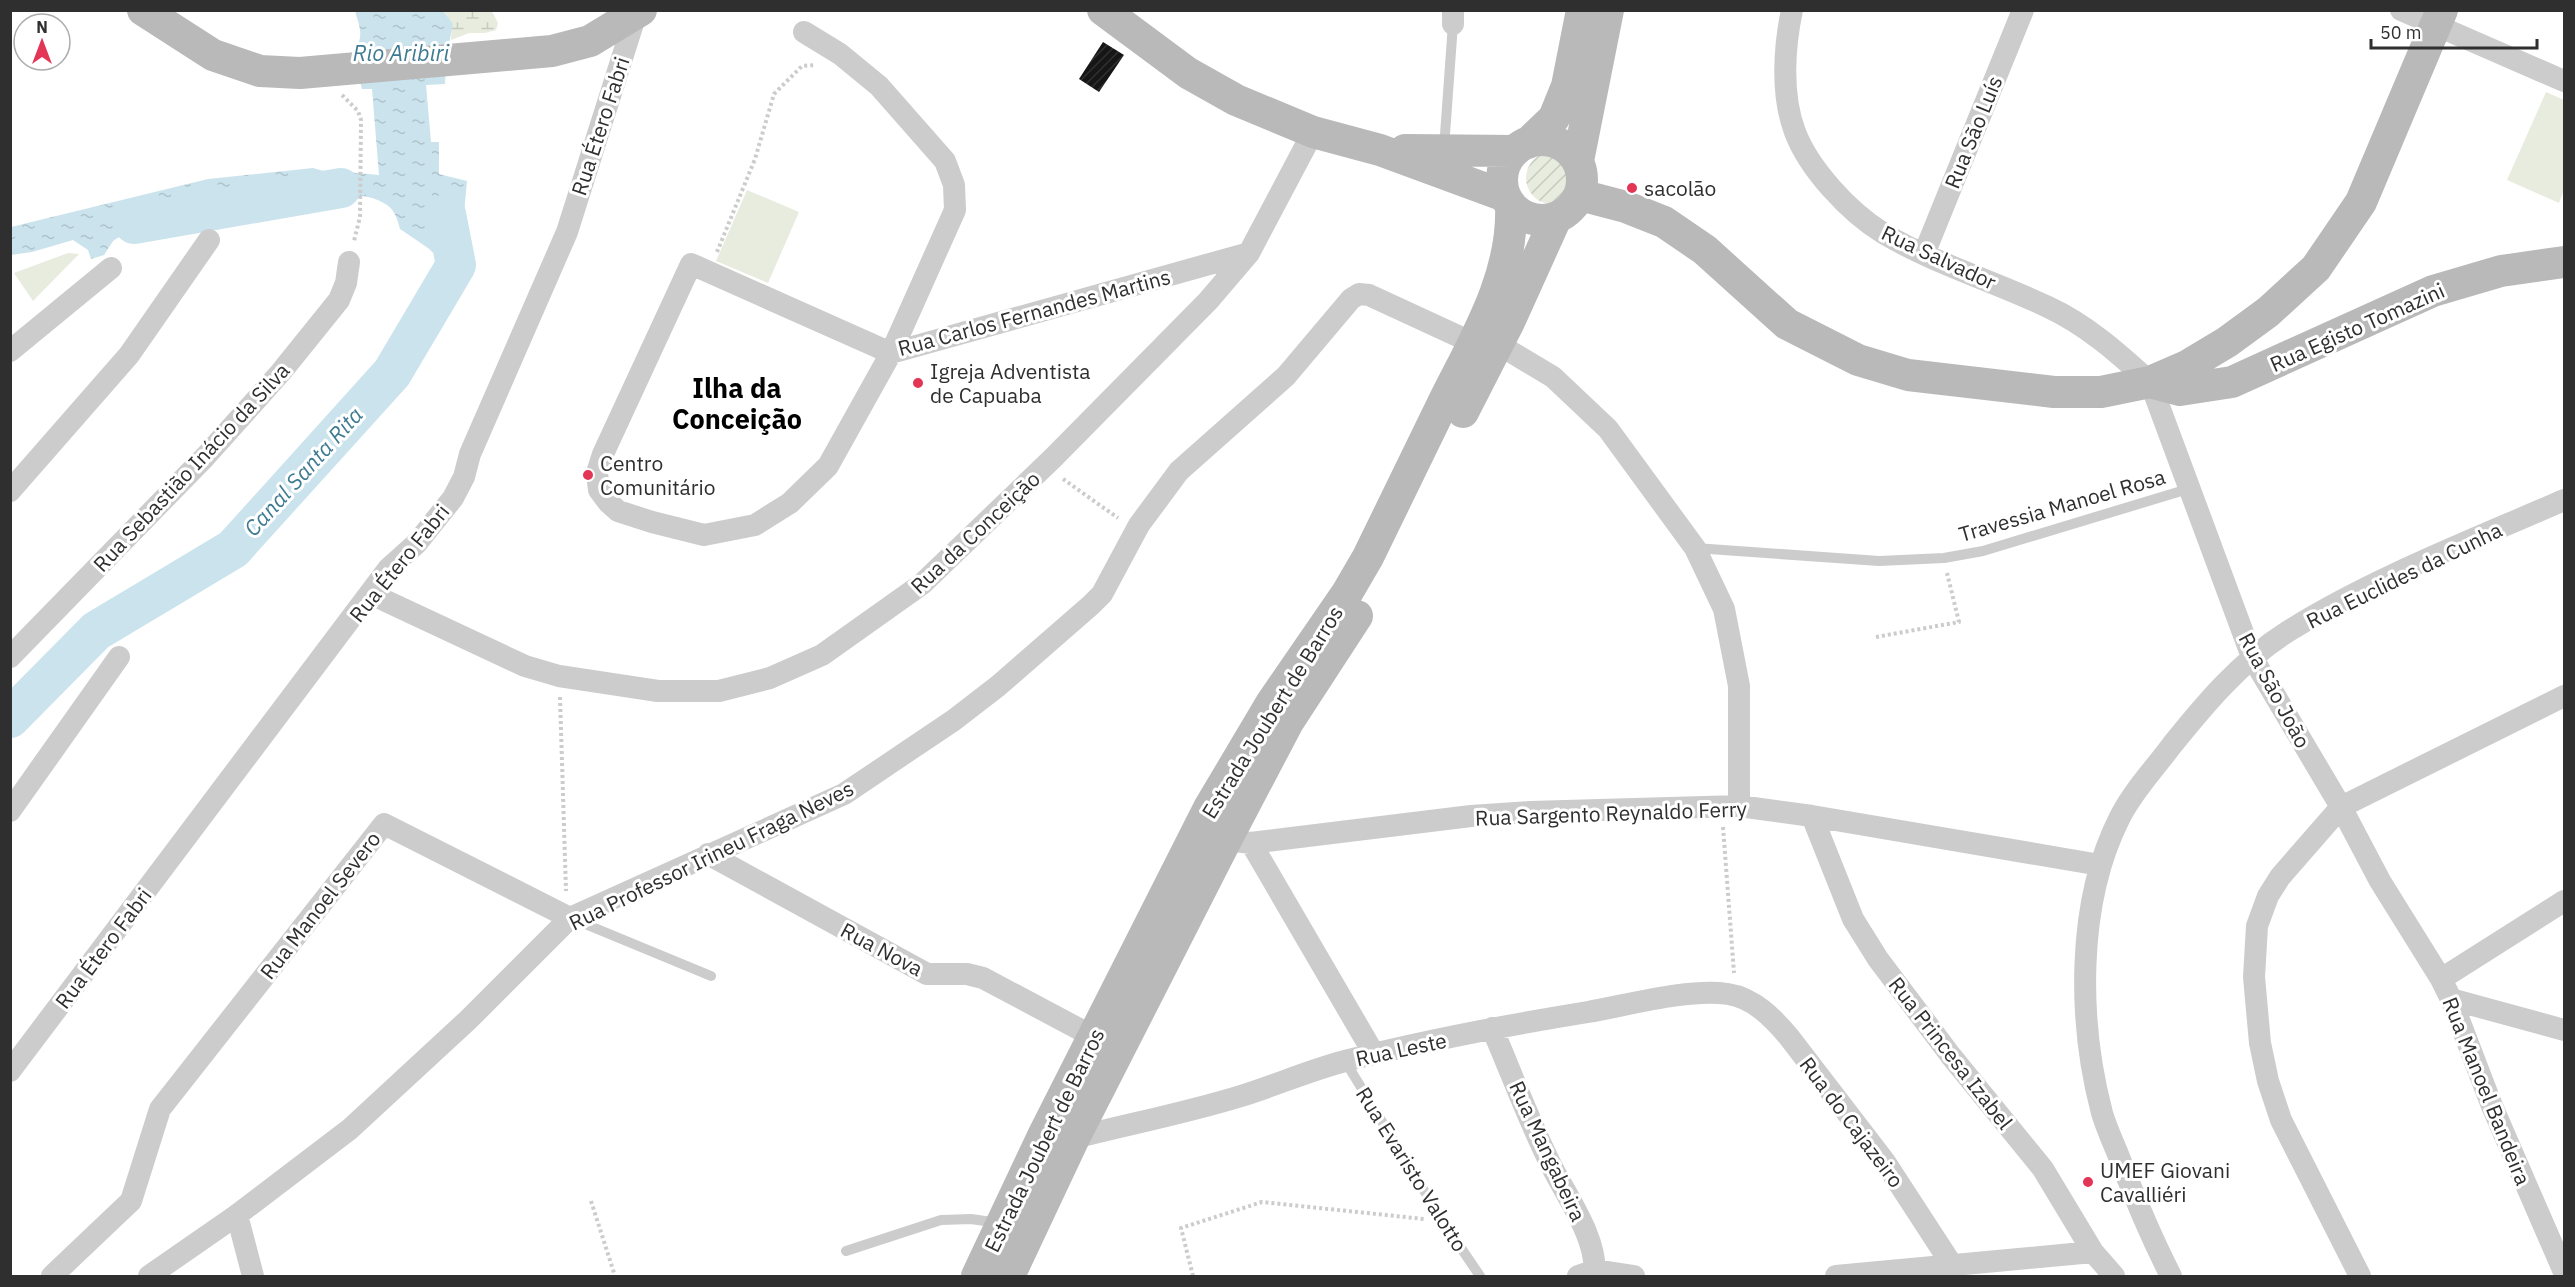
<svg xmlns="http://www.w3.org/2000/svg" width="2575" height="1287" font-family="'IBM Plex Sans',sans-serif">
	<defs>
		<pattern id="wetland-marsh" width="20" height="14" patternUnits="userSpaceOnUse" patternTransform="scale(1.5)"><rect width="20" height="14" fill="#e7ecde"/><path d="M1 5h8M5 5V1M11 12h8M15 12V8" fill="none" stroke="#c6cbbf"/></pattern>
		<pattern id="garden-furrows" width="10" height="10" patternUnits="userSpaceOnUse" patternTransform="scale(1.5)"><rect width="10" height="10" fill="#e7ecde"/><path d="M-1 1l2-2M0 10L10 0M9 11l2-2" fill="none" stroke="#c6cbbf"/></pattern>
		<pattern id="water-ripples" width="26" height="14" patternUnits="userSpaceOnUse" patternTransform="scale(1.5)"><rect width="26" height="14" fill="#cae3ec"/><path d="M2 4q2-2 4 0t4 0M15 11q2-2 4 0t4 0" fill="none" stroke="#aec3cb"/></pattern>
		<pattern id="building-hatch" width="6" height="6" patternUnits="userSpaceOnUse" patternTransform="scale(1.5)"><rect width="6" height="6" fill="#161616"/><path d="M-1 1l2-2M0 6l6-6M5 7l2-2" fill="none" stroke="#303030"/></pattern>
	</defs>
	<rect width="100%" height="100%" fill="#fff"/>
	<path fill="url(#wetland-marsh)" d="M443,11H492L498,23L496,30L485,33H469L451,40L452,24Z"/>
	<path fill="#e7ecde" d="M2546,92L2564,100V190L2559,203L2507,180Z
		M747,190L799,212L768,283L716,261Z
		M68,253L79,254L33,301L14,273Z"/>
	<path fill="url(#garden-furrows)" d="M1526 178a26 26 0 1 1 52 0a26 26 0 1 1-52 0Z"/>
	<path fill="url(#water-ripples)" d="M355,11H443L453,24L446,59L445,84L426,85L431,142H439V174L467,181L459,269L442,261L428,248L400,229C398,221 395,210 387,205C365,190 334,196 309,197C286,199 262,198 238,198L228,217L212,211H199L130,230L113,241L104,255L91,259L88,250L73,240L32,252L11,255V227L208,179L313,168L334,174L346,172L379,175L372,89H362L352,53C365,38 360,28 355,11Z"/>
	<g fill="none" stroke-linecap="round" stroke-linejoin="round">
		<path stroke="#cae3ec" stroke-width="40" d="M134,224L341,188
			M10,718L96,631L233,549L392,373L456,265L446,214"/>
	</g>
	<path fill="url(#building-hatch)" d="M1103,42L1124,55L1099,92L1079,79Z"/>
	<g fill="none" stroke-linecap="round" stroke-linejoin="round">
		<path stroke="#ccc" stroke-width="4" stroke-dasharray="3 3" stroke-linecap="butt" d="M342,95L358,111L361,120L360,217L354,241
			M717,252L755,159L774,94L802,66L815,65
			M1063,479L1118,518
			M1876,637L1959,622L1947,573
			M560,697L566,891
			M1723,827L1734,973
			M591,1201L615,1276
			M1193,1276L1181,1228L1262,1202L1424,1219"/>
		<path stroke="#ccc" stroke-width="10" d="M1444,148L1453,24
			M1695,548L1879,561L1944,558L1983,551L2188,489
			M573,919L711,976
			M1345,1061L1442,1220L1480,1276
			M846,1251L941,1220L971,1219L999,1223"/>
		<path stroke="#ccc" stroke-width="22" d="M1453,10V24
			M1792,10C1784,48 1781,95 1795,132C1809,169 1849,212 1883,233C1935,264 1994,281 2048,307C2087,325 2119,354 2150,382L2252,657L2341,807L2380,881L2441,979L2451,999L2492,1106L2564,1272
			M2401,10L2564,81
			M804,32L840,54L879,86L945,161L954,185L955,210L891,353L828,466L790,503L755,525L704,535L652,522L618,511L608,502L599,490L597,473L603,454L691,264L891,353L1249,253
			M1924,254L2023,10
			M1498,344L1553,377L1608,429L1695,548L1724,609L1739,686V806
			M10,351L111,268
			M10,491L129,355L209,240
			M371,594L525,666L559,676L658,691H719L770,678L822,655L922,584L1053,458L1208,301L1249,253L1313,132
			M10,657L205,457L281,372L339,300L346,283L349,262
			M10,811L119,657
			M1812,816L1853,919L1878,959L1951,1056L2043,1169L2093,1252L2114,1276
			M1226,840L1251,843L1471,816L1530,812L1739,806L1812,816L2100,865
			M1251,843L1374,1054
			M708,854L927,974H967L983,978L1094,1037
			M2441,979L2564,901
			M2451,999L2564,1030
			M1492,1028C1512,1074 1529,1122 1552,1167C1567,1197 1599,1241 1594,1276
			M10,1071L388,569L417,543L453,498L464,477L470,454L567,232L636,14
			M1074,1138C1129,1124 1186,1113 1241,1096C1277,1085 1312,1069 1349,1060C1428,1040 1508,1025 1588,1012C1628,1005 1689,988 1728,994C1754,998 1773,1018 1789,1037L1885,1162L1952,1265
			M237,1215L253,1276
			M52,1276L131,1201L160,1109L384,824L570,918
			M149,1276L237,1215L350,1129L468,1020L570,918L844,794L954,720L998,686L1091,605L1102,594L1139,525L1179,471L1286,376L1351,299L1359,294L1369,295L1473,343
			M1578,1276L1595,1270L1634,1276
			M1836,1276L2093,1252
			M2171,1276C2152,1239 2136,1201 2121,1162C2115,1146 2107,1130 2102,1113C2078,1022 2076,903 2120,817C2133,791 2155,768 2172,745C2205,704 2241,661 2287,632C2371,579 2473,540 2564,500
			M2360,1276L2281,1120L2268,1081L2260,1043L2254,977L2257,926L2268,896L2280,877L2341,807L2564,696"/>
		<path stroke="#b9b9b9" stroke-width="32" d="M143,10L213,55L260,71L300,73L552,51L590,41L641,10
			M1103,10L1188,73L1236,100L1313,132L1380,150L1505,196
			M1502 180a40 40 0 1 1 80 0a40 40 0 1 1-80 0Z
			M1528,143L1554,118L1567,86L1582,10
			M1405,150L1514,151
			M1578,161L1608,10
			M1580,195L1626,207L1664,222L1705,250L1787,324L1858,360L1908,375L2054,392H2101L2150,382L2187,366L2227,342L2268,312L2316,268L2361,202L2442,10
			M2150,382L2180,390L2232,382L2433,291L2501,271L2564,262
			M1463,412L1509,322L1556,218
			M977,1276L1043,1136L1209,808L1272,702L1347,593L1368,557C1393,505 1419,453 1444,401C1475,339 1514,276 1511,205
			M1009,1276L1074,1138L1226,840L1288,722L1357,616"/>
	</g>
	<g fill="#e33556" stroke="#fff" stroke-width="2">
		<circle cx="1632" cy="188" r="6"/>
		<circle cx="918" cy="383" r="6"/>
		<circle cx="588" cy="475" r="6"/>
		<circle cx="2088" cy="1182" r="6"/>
	</g>
	<g text-anchor="middle" dominant-baseline="central" stroke-width="6" stroke-linejoin="round" paint-order="stroke">
		<g font-size="21" fill="#2f2f2f" stroke="#fff">
			<text transform="translate(600 126) rotate(-72)">Rua Étero Fabri</text>
			<text transform="translate(1973 132) rotate(-68)">Rua São Luís</text>
			<text transform="translate(1939 257) rotate(25)">Rua Salvador</text>
			<text transform="translate(1034 312) rotate(-15)">Rua Carlos Fernandes Martins</text>
			<text transform="translate(2357 327) rotate(-24)">Rua Egisto Tomazini</text>
			<text transform="translate(191 467) rotate(-47)">Rua Sebastião Inácio da Silva</text>
			<text transform="translate(2062 505) rotate(-16)">Travessia Manoel Rosa</text>
			<text transform="translate(975 532) rotate(-43)">Rua da Conceição</text>
			<text transform="translate(399 563) rotate(-51)">Rua Étero Fabri</text>
			<text transform="translate(2404 575) rotate(-26)">Rua Euclides da Cunha</text>
			<text transform="translate(2275 690) rotate(62)">Rua São João</text>
			<text transform="translate(1272 712) rotate(-58)">Estrada Joubert de Barros</text>
			<text transform="translate(1611 813) rotate(-2)">Rua Sargento Reynaldo Ferry</text>
			<text transform="translate(711 855) rotate(-26)">Rua Professor Irineu Fraga Neves</text>
			<text transform="translate(320 905) rotate(-52)">Rua Manoel Severo</text>
			<text transform="translate(103 948) rotate(-53)">Rua Étero Fabri</text>
			<text transform="translate(882 949) rotate(28)">Rua Nova</text>
			<text transform="translate(1401 1049) rotate(-12)">Rua Leste</text>
			<text transform="translate(1951 1053) rotate(52)">Rua Princesa Izabel</text>
			<text transform="translate(2487 1091) rotate(68)">Rua Manoel Bandeira</text>
			<text transform="translate(1852 1122) rotate(53)">Rua do Cajazeiro</text>
			<text transform="translate(1044 1140) rotate(-64)">Estrada Joubert de Barros</text>
			<text transform="translate(1548 1151) rotate(65)">Rua Mangabeira</text>
			<text transform="translate(1412 1169) rotate(58)">Rua Evaristo Valotto</text>
		</g>
		<g font-size="21" fill="#2f2f2f" stroke="#fff" text-anchor="start">
			<text x="1644" y="188">sacolão</text>
			<text x="930" y="371">Igreja Adventista<tspan x="930" dy="24">de Capuaba</tspan></text>
			<text x="600" y="463">Centro<tspan x="600" dy="24">Comunitário</tspan></text>
			<text x="2100" y="1170">UMEF Giovani<tspan x="2100" dy="24">Cavalliéri</tspan></text>
		</g>
		<g font-size="22" font-style="italic" fill="#3e7a91" stroke="#fff">
			<text x="401" y="52">Rio Aribiri</text>
			<text transform="translate(303 471) rotate(-48)">Canal Santa Rita</text>
		</g>
		<g font-size="27" font-weight="bold" fill="#000" stroke="#fff">
			<text x="737" y="387">Ilha da<tspan x="737" dy="31">Conceição</tspan></text>
		</g>
	</g>
	<rect width="2575" height="1287" fill="none" stroke="#2f2f2f" stroke-width="24"/>
	<g transform="translate(42 42)"><circle r="28" fill="#ffffff" stroke="#acacac" stroke-width="1.5"/>
	<path d="M0-4.5L10 22L0 15L-10 22Z" fill="#e33556"/>
	<text y="-9" font-size="16" font-weight="bold" text-anchor="middle" fill="#2f2f2f">N</text>
	</g>
	<path d="M2371 39v9h166v-9" fill="none" stroke="#2f2f2f" stroke-width="3"/>
	<text x="2380" y="39" font-size="18" fill="#2f2f2f" stroke="#ffffff" stroke-width="4.5" paint-order="stroke">50 m</text>
</svg>
